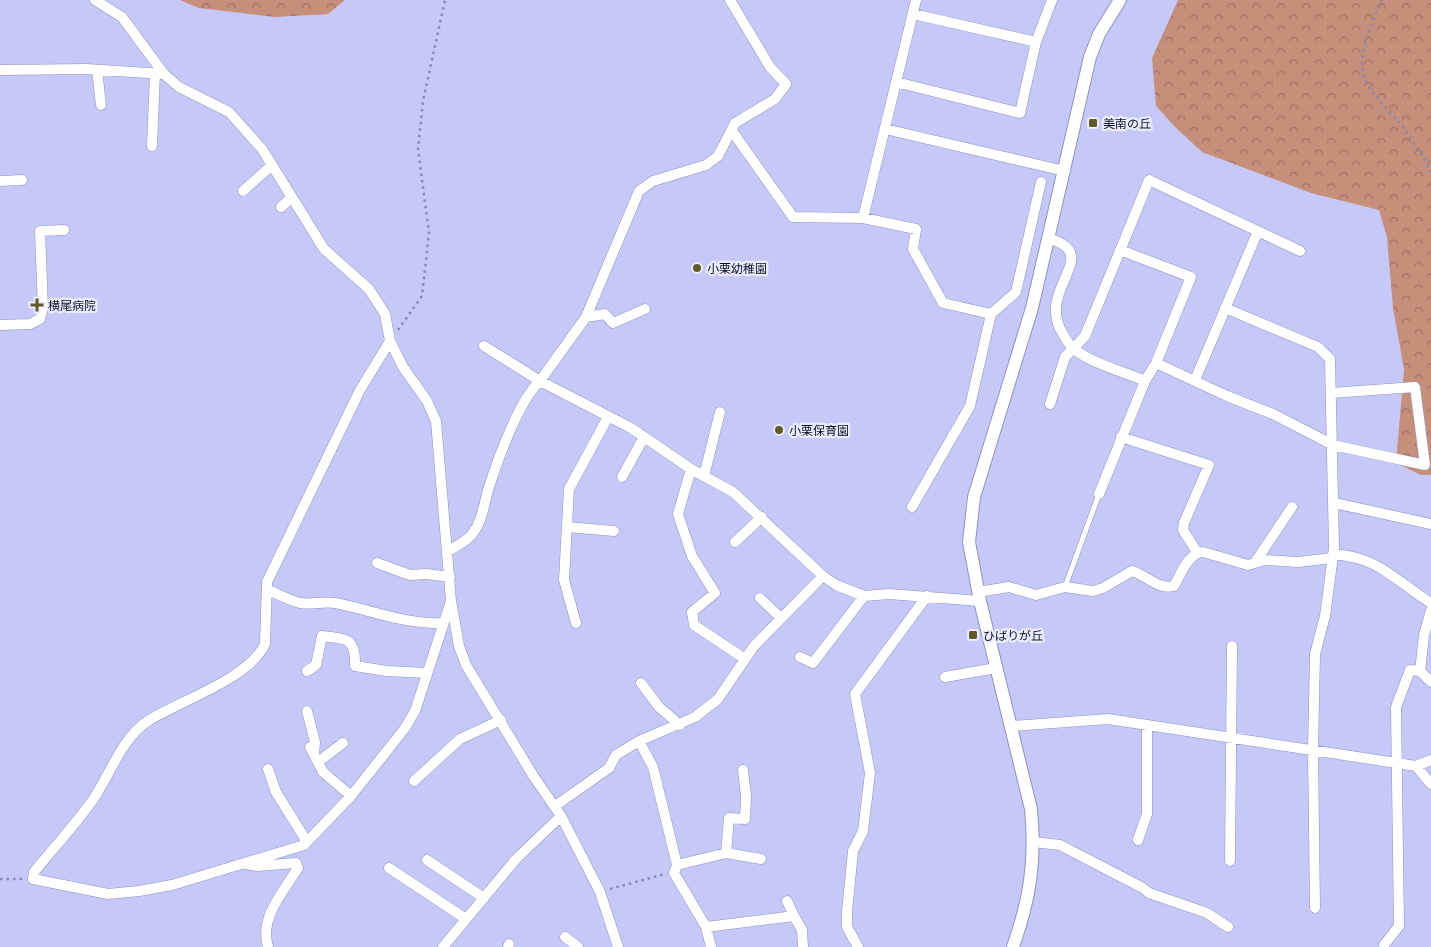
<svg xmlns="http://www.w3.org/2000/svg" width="1431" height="947" font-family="Manrope,'Noto Sans JP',sans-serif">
	<defs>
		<pattern id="forest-crowns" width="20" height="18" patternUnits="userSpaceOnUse" patternTransform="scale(1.25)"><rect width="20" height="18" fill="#c68f79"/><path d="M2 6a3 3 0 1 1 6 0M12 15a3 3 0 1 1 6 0" fill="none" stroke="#9f7363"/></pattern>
	</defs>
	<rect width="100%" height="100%" fill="#c6c9f7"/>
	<path fill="url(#forest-crowns)" d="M180,0H345L328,14L275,17L199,8Z
		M1178,0H1431V475H1421L1396,463L1404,369L1393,308L1387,237L1379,210L1311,193L1202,152L1176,128L1156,106L1152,58Z"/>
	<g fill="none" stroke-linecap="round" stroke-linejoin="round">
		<defs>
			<path id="service" d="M1065,587L1099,494"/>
			<path id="minor" d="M95,0L122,17L164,74
				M913,14L1036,42
				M0,70L86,69L164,74L179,87L229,112L262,149L324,249L369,289L385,314L390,341L403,367L427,401L436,421L451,601L459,646L466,665L534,777L561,816L600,892L618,947
				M97,70L101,105
				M896,82L1020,113L1036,42L1052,0
				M885,129L1065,171
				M732,131L793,217L863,218L916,0
				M152,146L155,73
				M0,181L22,180
				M243,191L272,165
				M281,207L292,197
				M863,218L916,229L913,249L943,303L991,314L1016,292L1041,182
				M1049,238C1056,241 1064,243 1069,250C1081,269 1040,298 1063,334C1066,339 1069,345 1074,349C1093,364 1122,371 1145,381
				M1225,308L1318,347L1330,359L1334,548L1325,616L1315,654L1313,751L1315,908
				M586,317L605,314L613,323L645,309
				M0,325L30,324L40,319L43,308L40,231L64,230
				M390,341L360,390L267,582L265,644C249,679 179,701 148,721C121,738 110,776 92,801C74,826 53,849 34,872L33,879L108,894L139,891L172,885L304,845L351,796L405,728L415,711L451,601
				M484,346L540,381L631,428L691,469L733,492L823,576L836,585L864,596L889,594L980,601
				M1156,363L1227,396L1273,414L1333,445L1425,465L1415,387L1331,393
				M1195,380L1258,231
				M1050,404L1065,357L1085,336L1149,180L1300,251
				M1121,437L1209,465L1184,523L1183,530L1197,552
				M691,469L678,514L692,556L715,593L692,612L694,625L745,659
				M704,476L720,412
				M622,477L644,437
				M1099,494L1145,381L1156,363L1191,277L1120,250
				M1334,503L1431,524
				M912,507L970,406L991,314
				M567,527L614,531
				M735,542L762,517
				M448,551C456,546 468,541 473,533C483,520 484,502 489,487C498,459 519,400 540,381L586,317L639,191L653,181L706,165L718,156L735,123L775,99L786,84L770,67L730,0
				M1333,554C1342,555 1351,556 1360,559C1387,567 1407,589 1431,603
				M1256,561L1292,507
				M377,563L410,575L426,574L450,577
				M268,590C278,594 289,600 300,603C311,605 324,601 335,603C372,610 406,625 444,623
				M978,592L1009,587L1036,595L1065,587L1093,591L1103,588L1132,571C1146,575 1158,590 1174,586C1181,574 1188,553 1203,552L1248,565L1265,560L1298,562L1332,558
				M760,598L781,618
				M1431,610L1424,635L1420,671L1431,682
				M576,623L564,580L569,489L608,417
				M800,657L813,663L864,596
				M307,671L316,665L322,636C346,639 356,637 355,666L387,671L427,673
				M945,677L996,668
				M641,683L659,707L680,725
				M307,711L315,742L314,755
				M1012,726L1108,719L1416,766L1431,760
				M639,741L653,767L677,865L674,873L706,927L711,947
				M310,747L323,772L351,796
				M318,762L343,743
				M1416,766L1431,784
				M268,769L276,792L307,842
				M414,781L460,739L501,720
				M555,806L609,768L616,755L639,741L695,717L718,699L754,646L823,576
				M1138,840L1147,814V725
				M1034,842L1060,845L1143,888L1149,893L1207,913L1228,927
				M726,853L729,818L745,819L746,796L743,770
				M427,860L484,898
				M1230,861L1232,646
				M246,864L257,866L296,863L298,868C283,892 259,918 268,947
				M677,865L726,853L761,859
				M389,868L466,919
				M787,901L794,916
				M706,927L794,916L802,930L803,947
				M565,937L578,947
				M1384,945L1399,926L1396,707L1410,670L1420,671
				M443,947L516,859L561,816
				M508,947L509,944
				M858,947L847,927V912L853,851L863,831L870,773L855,694L927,596"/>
			<path id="tertiary" d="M1013,947C1030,898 1036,861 1031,809L980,601L969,542L974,497L1032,308L1090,57L1099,34L1120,0"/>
		</defs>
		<use href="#service" stroke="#8e91c8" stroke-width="6"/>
		<use href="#minor" stroke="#8e91c8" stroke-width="11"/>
		<use href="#tertiary" stroke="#8e91c8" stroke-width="14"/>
		<path stroke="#8789ae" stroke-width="2.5" stroke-dasharray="2.5 4" stroke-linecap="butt" d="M1382,0C1374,17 1359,51 1363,70C1366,91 1385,105 1397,120C1410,136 1422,154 1431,172
			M398,330L422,296L429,233L418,149L423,101L445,0
			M0,879H24
			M610,889L665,874"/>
		<use href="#service" stroke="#fff" stroke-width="5"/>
		<use href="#minor" stroke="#fff" stroke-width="10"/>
		<use href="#tertiary" stroke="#fff" stroke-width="12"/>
	</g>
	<g fill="#615a27" stroke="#ebecfe" stroke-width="2">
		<rect x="1088" y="118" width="10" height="10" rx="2.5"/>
		<circle cx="697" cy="268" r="5"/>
		<path d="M34.5 297.5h5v5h5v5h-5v5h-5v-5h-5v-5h5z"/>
		<circle cx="779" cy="430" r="5"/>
		<rect x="968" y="630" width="10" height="10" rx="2.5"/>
	</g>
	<g text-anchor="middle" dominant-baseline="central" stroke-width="4.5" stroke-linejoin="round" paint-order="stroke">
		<g font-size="12" fill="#111125" stroke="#ebecfe" text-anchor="start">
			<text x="1103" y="123">美南の丘</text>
			<text x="707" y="268">小栗幼稚園</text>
			<text x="48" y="305">横尾病院</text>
			<text x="789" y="430">小栗保育園</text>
			<text x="983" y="635">ひばりが丘</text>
		</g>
	</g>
</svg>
